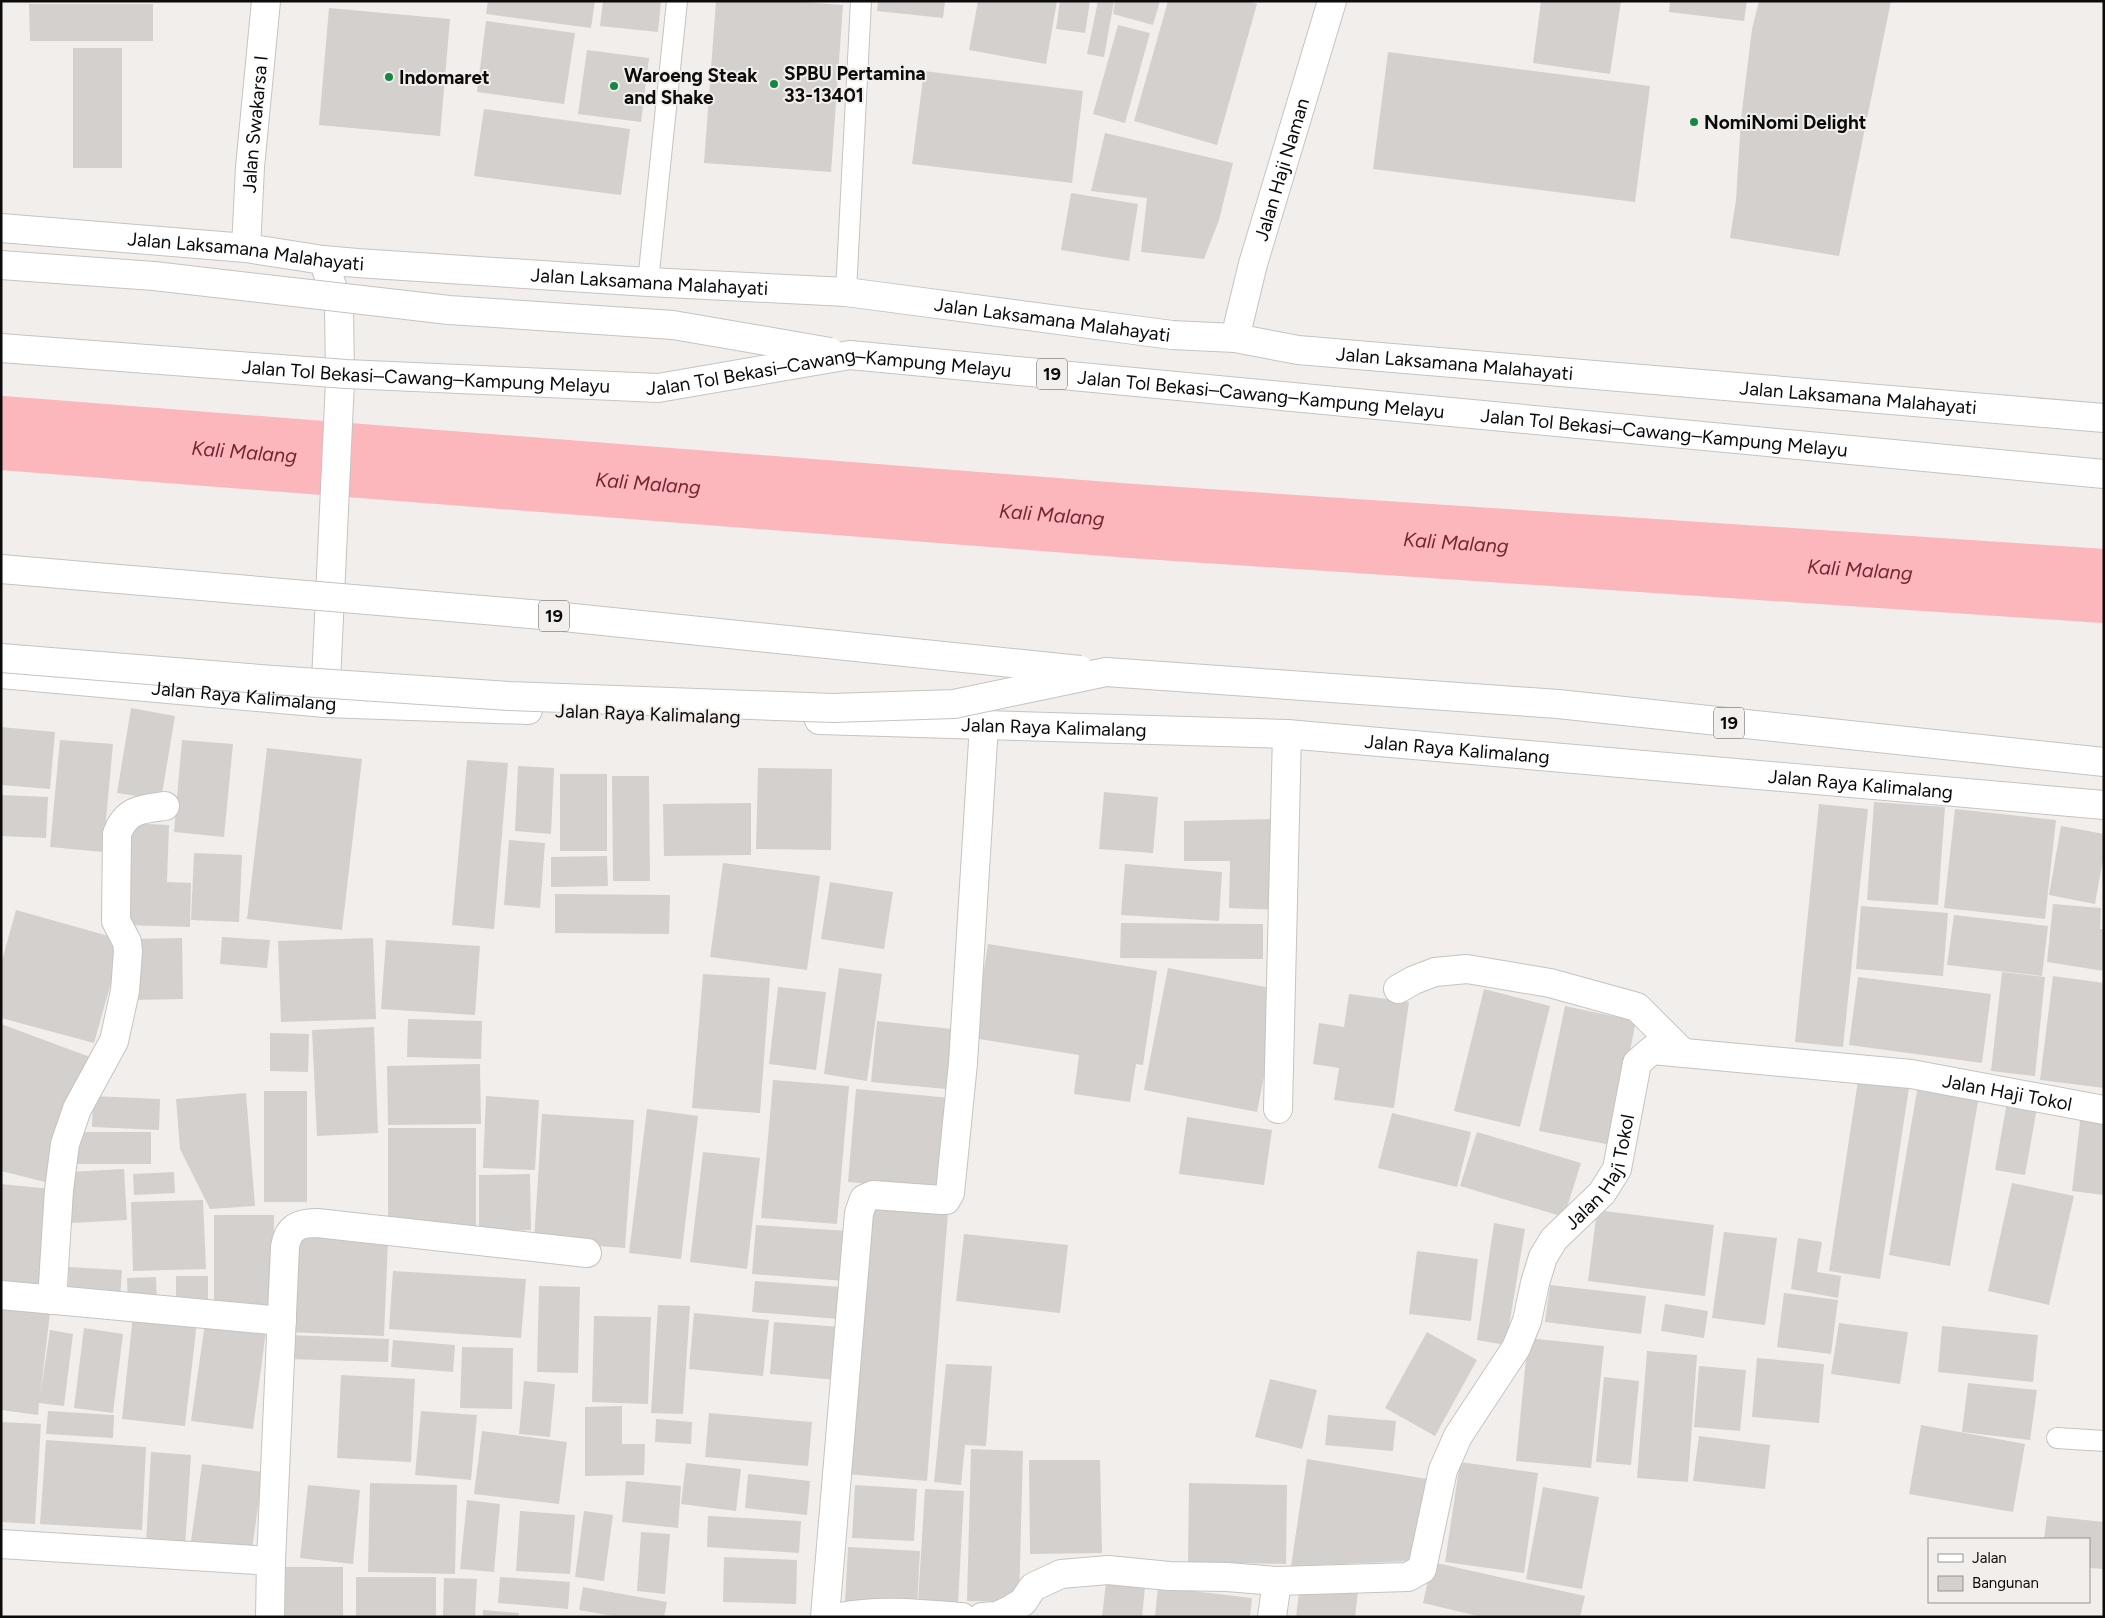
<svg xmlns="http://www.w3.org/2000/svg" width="2105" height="1618" font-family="Figtree,sans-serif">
	<rect width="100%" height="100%" fill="#f2eeec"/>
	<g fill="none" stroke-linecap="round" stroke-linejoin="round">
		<path stroke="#fcb7bc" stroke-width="74" id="s1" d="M1,433L1132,521L2104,586"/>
	</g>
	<path fill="#d3d0ce" d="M488,1H595L591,28L486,14Z
		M603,1H661L658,32L600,26Z
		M716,1H787L843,5L831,172L704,163Z
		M878,1H945L943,18L877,11Z
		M978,1H1057L1046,64L969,50Z
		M1060,1H1090L1085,33L1056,29Z
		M1098,1H1114L1104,57L1087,54Z
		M1115,1H1160L1153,25L1113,14Z
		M1168,1H1247L1257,4L1217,145L1134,121Z
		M1541,1H1621L1610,74L1533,63Z
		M1670,1H1747L1744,21L1669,12Z
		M1759,1H1891L1839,256L1730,238L1736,200L1741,119L1752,29Z
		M29,4H153V41H30Z
		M329,8L450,19L440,136L319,125Z
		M486,21L575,33L564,104L477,92Z
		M1118,25L1150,33L1125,123L1093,114Z
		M73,48H122V168H73Z
		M587,50L649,58L641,122L578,114Z
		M1388,52L1650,86L1635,202L1373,169Z
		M924,71L1083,91L1072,183L912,164Z
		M484,109L630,129L621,195L474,176Z
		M1105,133L1233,163L1219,220L1204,259L1141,252L1147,198L1091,191Z
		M1071,193L1138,204L1129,261L1061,250Z
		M131,708L175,716L161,800L117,793Z
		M1,727L55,732L50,789L1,785Z
		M60,740L113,744L103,852L50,847Z
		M182,740L233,744L224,837L174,832Z
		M267,748L362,759L342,930L247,919Z
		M467,760L508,763L494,929L452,925Z
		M518,766L554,768L551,834L515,831Z
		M758,768L832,769L831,850L756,849Z
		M560,774H607V851H560Z
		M612,776H649L650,881H613Z
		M1104,792L1158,797L1153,853L1099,849Z
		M1,795L48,797L46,838L1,836Z
		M1874,802L1945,807L1938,905L1867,900Z
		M751,803V855L664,856L663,804Z
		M1819,804L1868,809L1843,1047L1795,1042Z
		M1955,809L2056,820L2045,919L1944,908Z
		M1274,819L1276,910L1229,908L1230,861H1184V821Z
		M129,823L169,825L167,882L191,883L190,927L124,925Z
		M2061,826L2104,834V854L2095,904L2049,895Z
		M509,840L545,843L540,908L504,905Z
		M194,853L242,855L239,922L191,920Z
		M607,856L608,886L551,887V857Z
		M723,863L820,876L807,970L710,957Z
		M1125,864L1222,872L1219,921L1121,915Z
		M830,882L893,892L884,949L821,939Z
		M555,894L670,895L669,934L555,933Z
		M2053,904L2101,908L2100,929H2104V971L2047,962Z
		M1861,906L1948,913L1943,976L1856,969Z
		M16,910L123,940L94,1043L1,1018V964Z
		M1954,915L2048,926L2042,976L1947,965Z
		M1121,923L1263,924V959L1120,958Z
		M222,937L270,940L267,968L220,964Z
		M182,938L183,999L133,1000L132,939Z
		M373,938L376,1019L281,1022L278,941Z
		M386,940L480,946L475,1015L381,1009Z
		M988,944L1157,971L1143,1065L1136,1064L1130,1102L1074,1094L1079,1055L973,1038Z
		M839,968L882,974L867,1081L824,1074Z
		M1168,968L1281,990L1257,1112L1144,1090Z
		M2002,972L2045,977L2035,1076L1991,1071Z
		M703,974L770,978L760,1113L692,1108Z
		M2053,976L2104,983V1088L2040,1080Z
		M1858,977L1991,994L1982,1063L1849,1045Z
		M778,987L826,992L816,1070L769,1064Z
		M1484,989L1550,1006L1520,1127L1454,1111Z
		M1349,994L1409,1002L1394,1108L1334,1100L1339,1068L1313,1064L1319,1023L1344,1027Z
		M1565,1006L1636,1021L1611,1145L1539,1131Z
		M408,1019L482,1021L481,1059L407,1057Z
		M877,1021L952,1029L946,1089L871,1082Z
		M1,1024L90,1057L49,1183L1,1171Z
		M374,1027L378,1133L317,1136L312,1030Z
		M270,1033L309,1034L308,1072L270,1071Z
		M480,1064L481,1124L388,1125L387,1066Z
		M1859,1074L1910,1081L1880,1279L1829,1271Z
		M1919,1079L1980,1090L1950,1266L1889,1255Z
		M773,1080L849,1086L837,1224L761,1218Z
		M856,1089L950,1098L942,1190L848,1182Z
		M264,1091H307V1202H264Z
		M246,1093L255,1206L210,1209L180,1149L176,1099Z
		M93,1096L160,1099L159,1130L92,1127Z
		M486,1096L539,1100L535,1170L483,1168Z
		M2008,1096L2038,1102L2025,1175L1995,1170Z
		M647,1109L698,1116L681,1259L629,1253Z
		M1392,1113L1471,1132L1457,1187L1378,1168Z
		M2081,1113L2104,1116V1195L2072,1191Z
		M542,1114L634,1120L625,1248L534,1241Z
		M1187,1117L1272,1130L1264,1185L1179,1174Z
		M388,1128H476V1227H388Z
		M75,1132H151V1164H75Z
		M1477,1132L1581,1163L1564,1217L1460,1186Z
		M703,1152L760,1158L747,1269L690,1262Z
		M124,1169L127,1220L71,1223L68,1172Z
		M174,1172L175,1193L134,1195L133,1174Z
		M530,1174L531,1230L479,1231V1175Z
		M2012,1183L2074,1196L2049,1305L1988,1291Z
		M1,1184L51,1189L38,1296L1,1291Z
		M203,1200L206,1269L133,1271L131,1202Z
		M867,1207L948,1213L927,1481L847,1474Z
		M1597,1210L1714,1225L1705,1296L1588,1281Z
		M214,1215H274L273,1313H214Z
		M1494,1223L1525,1229L1506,1345L1477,1340Z
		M756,1225L849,1231L846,1281L752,1274Z
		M1724,1232L1777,1238L1765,1325L1712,1318Z
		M964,1234L1068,1245L1060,1313L956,1301Z
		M292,1236L388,1241L384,1336L287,1332Z
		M1798,1238L1822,1242L1817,1272L1841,1276L1838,1298L1791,1289Z
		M1417,1251L1478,1259L1471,1321L1409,1314Z
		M69,1267L122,1270L120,1300L68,1297Z
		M393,1271L526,1279L521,1338L389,1329Z
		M176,1276H208V1306H176Z
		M156,1277L157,1305L128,1306L127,1278Z
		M755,1281L841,1287L838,1319L752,1312Z
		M1550,1285L1646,1296L1641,1334L1545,1322Z
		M539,1286L580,1287L578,1373L537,1372Z
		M1784,1293L1838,1300L1831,1354L1777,1347Z
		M1665,1304L1708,1311L1704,1338L1661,1331Z
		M658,1305L690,1306L683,1414L651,1413Z
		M1,1307L50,1313L40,1397L50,1330L73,1334L64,1406L39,1403L38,1415L1,1410Z
		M694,1313L769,1320L763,1376L689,1369Z
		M133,1315L197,1322L185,1426L122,1419Z
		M594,1316L651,1317L648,1404L592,1402Z
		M774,1322L841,1327L837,1380L770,1374Z
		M205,1323L266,1331L253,1429L191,1421Z
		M1839,1323L1908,1332L1900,1384L1831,1374Z
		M1942,1326L2038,1335L2033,1382L1938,1372Z
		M84,1328L123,1334L113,1413L74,1408Z
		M1427,1332L1477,1360L1435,1436L1385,1408Z
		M289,1335L389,1339L388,1362L288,1359Z
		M1528,1338L1604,1346L1591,1468L1516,1461Z
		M393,1340L455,1345L453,1372L391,1367Z
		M462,1347L513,1348L512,1409L460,1408Z
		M1647,1351L1697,1355L1688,1482L1637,1478Z
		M1757,1358L1824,1364L1819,1423L1752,1417Z
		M946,1364L992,1366L986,1446L965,1445L961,1485L934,1482Z
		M1699,1366L1746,1370L1740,1431L1694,1427Z
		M341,1375L415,1379L411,1462L337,1458Z
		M1604,1377L1639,1381L1631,1465L1596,1462Z
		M1270,1379L1317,1390L1302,1449L1255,1437Z
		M524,1381L555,1384L550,1437L519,1434Z
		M1968,1383L2037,1390L2030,1440L1962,1432Z
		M622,1406V1444H645L644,1475L585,1476V1407Z
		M48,1411L114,1415L113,1438L46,1434Z
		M421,1411L477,1415L471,1480L415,1475Z
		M709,1413L812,1422L808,1466L705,1457Z
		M1328,1415L1396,1421L1393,1451L1325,1445Z
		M656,1419L692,1422L691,1444L655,1442Z
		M1,1422L41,1424L35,1524L1,1522Z
		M1921,1425L2025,1444L2013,1512L1909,1494Z
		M482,1431L567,1442L559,1504L474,1494Z
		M1699,1436L1770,1445L1765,1489L1693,1481Z
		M46,1440L146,1447L142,1530L40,1524Z
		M971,1449L1023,1451L1019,1602L967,1601Z
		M151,1452L191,1455L185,1547L146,1545Z
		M1307,1459L1427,1479L1412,1561L1291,1566Z
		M1029,1460H1100L1102,1553L1030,1554Z
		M1460,1462L1538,1473L1524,1573L1445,1562Z
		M686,1463L741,1469L736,1511L681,1504Z
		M202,1464L263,1472L252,1550L191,1541Z
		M748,1474L810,1481L807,1515L745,1508Z
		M626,1481L681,1486L678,1528L622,1522Z
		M370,1483L457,1485L455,1574L368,1572Z
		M1189,1483L1287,1485L1286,1564L1188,1562Z
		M308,1485L360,1490L353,1564L300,1558Z
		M855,1485L917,1489L914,1541L852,1538Z
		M1543,1487L1599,1497L1582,1589L1526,1579Z
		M925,1489L964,1491L958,1604L918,1602Z
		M467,1500L500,1504L494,1572L460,1569Z
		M520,1511L575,1515L570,1574L516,1571Z
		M584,1511L613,1515L604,1581L575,1577Z
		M708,1516L801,1521L799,1553L707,1547Z
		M2047,1516L2104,1522V1569L2089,1568V1539H2044Z
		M641,1532L670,1534L665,1594L637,1591Z
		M848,1547L920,1551L917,1606L845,1602Z
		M724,1557L797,1560L796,1604L723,1602Z
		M1432,1562L1585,1596L1580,1617H1482L1423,1603Z
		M282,1567H343V1617H282Z
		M1107,1573L1146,1577L1142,1617H1102Z
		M356,1577H436V1617H356Z
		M500,1577L570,1582L568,1609L498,1603Z
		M444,1578L477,1579L475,1617H443Z
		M1300,1585L1358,1592L1355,1617H1296Z
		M583,1587L667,1602L664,1617H618L579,1610Z
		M1158,1587L1252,1598L1250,1617H1155Z
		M483,1610L519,1613L518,1617H483Z"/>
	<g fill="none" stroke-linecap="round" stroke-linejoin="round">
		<defs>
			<path id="service" d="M648,282L677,1
				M846,292L861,1
				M2057,1438L2104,1441"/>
			<g id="minor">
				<path id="s2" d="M246,248L250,167L266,1"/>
				<path d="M1398,989L1414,980L1435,972L1467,969L1550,983L1637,1007L1683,1053"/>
				<path d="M1278,1109L1287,734"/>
				<path d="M1,1295L282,1321"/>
				<path d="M52,1300L59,1190L65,1144L77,1109L114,1041L125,991L128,951L127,942L116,921L117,834C126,809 142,809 165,806"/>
				<path d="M1,1544L271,1561"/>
				<path d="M270,1617L271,1561L285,1247C288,1228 298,1223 317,1223L587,1253"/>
				<path d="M825,1617L859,1213L864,1199L873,1195L942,1200H946L950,1193L963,1063L984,725"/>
				<path d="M841,1617C880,1609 923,1614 962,1617"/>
				<path id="s3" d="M982,1617L997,1616L1010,1610L1023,1602L1033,1587L1061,1574L1108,1570L1169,1576L1227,1577L1277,1581L1408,1577L1422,1569L1443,1470L1458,1436L1516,1348L1527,1321L1535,1283L1543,1257L1554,1239L1602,1193L1617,1169L1637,1063L1652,1050L1911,1074L2104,1110"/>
				<path d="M1272,1617L1277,1581"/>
			</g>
			<g id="tertiary">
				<path id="s4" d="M1235,338L1253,264L1332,1"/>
			</g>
			<g id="primary">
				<path id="s5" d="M1,228L246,248L323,260L357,263L648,282L846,292L1172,335L1235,338L1298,350L2104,418"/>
				<path d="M323,260L339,306L340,381L325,703"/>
				<path id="s6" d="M1,674L325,703L528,710"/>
				<path id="s7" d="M819,720L1287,734L2104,805"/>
			</g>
			<path id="motorway" d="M1106,672L1558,704L2104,762"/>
		</defs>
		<use href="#service" stroke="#c6c3c1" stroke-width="22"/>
		<use href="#minor" stroke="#c6c3c1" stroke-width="30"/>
		<use href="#tertiary" stroke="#c6c3c1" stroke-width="30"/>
		<use href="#primary" stroke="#c6c3c1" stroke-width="30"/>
		<use href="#motorway" stroke="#c6c3c1" stroke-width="30"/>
		<use href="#service" stroke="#fff" stroke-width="20"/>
		<use href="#minor" stroke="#fff" stroke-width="28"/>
		<use href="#tertiary" stroke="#fff" stroke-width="28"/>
		<use href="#primary" stroke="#fff" stroke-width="28"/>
		<use href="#motorway" stroke="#fff" stroke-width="28"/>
		<defs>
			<g id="motorway-bridge">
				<path d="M1,265L154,276L449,310L673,325L830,352"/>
				<path id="s8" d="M1,348L346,374L658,388L850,355L2104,474"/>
				<path d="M1,569L554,616L1080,670"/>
				<path d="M1,658L273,680L509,696L833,708L954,704L1106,672"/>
			</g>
		</defs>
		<use href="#motorway-bridge" stroke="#c6c3c1" stroke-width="30" stroke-linecap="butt"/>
		<use href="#motorway-bridge" stroke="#fff" stroke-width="28"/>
	</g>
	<g fill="#148740" stroke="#f2eeec" stroke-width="2">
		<circle cx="389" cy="77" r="5"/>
		<circle cx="774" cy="84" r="5"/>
		<circle cx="614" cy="86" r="5"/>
		<circle cx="1694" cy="122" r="5"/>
	</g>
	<g text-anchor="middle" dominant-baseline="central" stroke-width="4" stroke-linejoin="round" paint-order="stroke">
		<g fill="#f2eeec" stroke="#514f4e" stroke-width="1">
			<rect x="1037" y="358.5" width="30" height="31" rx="4"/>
			<rect x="539" y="600.5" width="30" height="31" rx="4"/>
			<rect x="1714" y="707.5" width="30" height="31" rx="4"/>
		</g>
		<g font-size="18" font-weight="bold" fill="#0c0b0b">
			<text x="1052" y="374">19</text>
			<text x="554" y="616">19</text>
			<text x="1729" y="723">19</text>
		</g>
		<g font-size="19" font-weight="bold" fill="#0c0b0b" stroke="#f2eeec" text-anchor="start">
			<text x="784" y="73">SPBU Pertamina<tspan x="784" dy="22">33-13401</tspan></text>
			<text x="624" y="75">Waroeng Steak<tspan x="624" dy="22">and Shake</tspan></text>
			<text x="399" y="77">Indomaret</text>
			<text x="1704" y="122">NomiNomi Delight</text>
		</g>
		<g font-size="19" fill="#0c0b0b" stroke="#f2eeec">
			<text stroke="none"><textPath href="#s2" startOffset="124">Jalan Swakarsa I</textPath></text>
			<text stroke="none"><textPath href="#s4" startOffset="175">Jalan Haji Naman</textPath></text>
			<text stroke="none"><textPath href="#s5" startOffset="246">Jalan Laksamana Malahayati</textPath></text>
			<text stroke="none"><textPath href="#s5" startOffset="651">Jalan Laksamana Malahayati</textPath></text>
			<text stroke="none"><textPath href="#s5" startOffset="1056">Jalan Laksamana Malahayati</textPath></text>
			<text stroke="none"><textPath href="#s5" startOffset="1461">Jalan Laksamana Malahayati</textPath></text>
			<text stroke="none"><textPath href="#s8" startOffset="426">Jalan Tol Bekasi–Cawang–Kampung Melayu</textPath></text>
			<text stroke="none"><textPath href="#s8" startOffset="831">Jalan Tol Bekasi–Cawang–Kampung Melayu</textPath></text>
			<text stroke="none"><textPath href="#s8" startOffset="1266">Jalan Tol Bekasi–Cawang–Kampung Melayu</textPath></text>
			<text stroke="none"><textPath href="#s5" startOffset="1866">Jalan Laksamana Malahayati</textPath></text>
			<text stroke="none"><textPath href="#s8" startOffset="1671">Jalan Tol Bekasi–Cawang–Kampung Melayu</textPath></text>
			<text stroke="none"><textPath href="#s6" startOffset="244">Jalan Raya Kalimalang</textPath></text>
			<text transform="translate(648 714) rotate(2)">Jalan Raya Kalimalang</text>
			<text stroke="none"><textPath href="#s7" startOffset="235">Jalan Raya Kalimalang</textPath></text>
			<text stroke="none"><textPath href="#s7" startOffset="639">Jalan Raya Kalimalang</textPath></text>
			<text stroke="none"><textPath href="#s7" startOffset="1044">Jalan Raya Kalimalang</textPath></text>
			<text stroke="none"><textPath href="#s3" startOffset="1398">Jalan Haji Tokol</textPath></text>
			<text stroke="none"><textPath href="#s3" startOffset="902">Jalan Haji Tokol</textPath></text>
		</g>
		<g font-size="20" font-style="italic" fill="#742633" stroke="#f2eeec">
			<text stroke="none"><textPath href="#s1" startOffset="244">Kali Malang</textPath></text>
			<text stroke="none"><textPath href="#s1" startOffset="649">Kali Malang</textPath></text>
			<text stroke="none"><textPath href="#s1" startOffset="1054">Kali Malang</textPath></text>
			<text stroke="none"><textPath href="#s1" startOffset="1459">Kali Malang</textPath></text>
			<text stroke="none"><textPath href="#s1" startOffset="1864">Kali Malang</textPath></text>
		</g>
	</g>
	<rect width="2105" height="1618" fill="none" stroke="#0c0b0b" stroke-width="5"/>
	<rect x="1928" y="1538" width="162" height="65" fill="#f2eeec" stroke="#969392"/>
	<rect x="1938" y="1554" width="25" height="8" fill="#ffffff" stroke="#969392"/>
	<text x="1972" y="1563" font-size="15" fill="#0c0b0b">Jalan</text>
	<rect x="1938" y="1576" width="25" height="15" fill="#d3d0ce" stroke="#969392"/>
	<text x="1972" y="1588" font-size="15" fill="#0c0b0b">Bangunan</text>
</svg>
